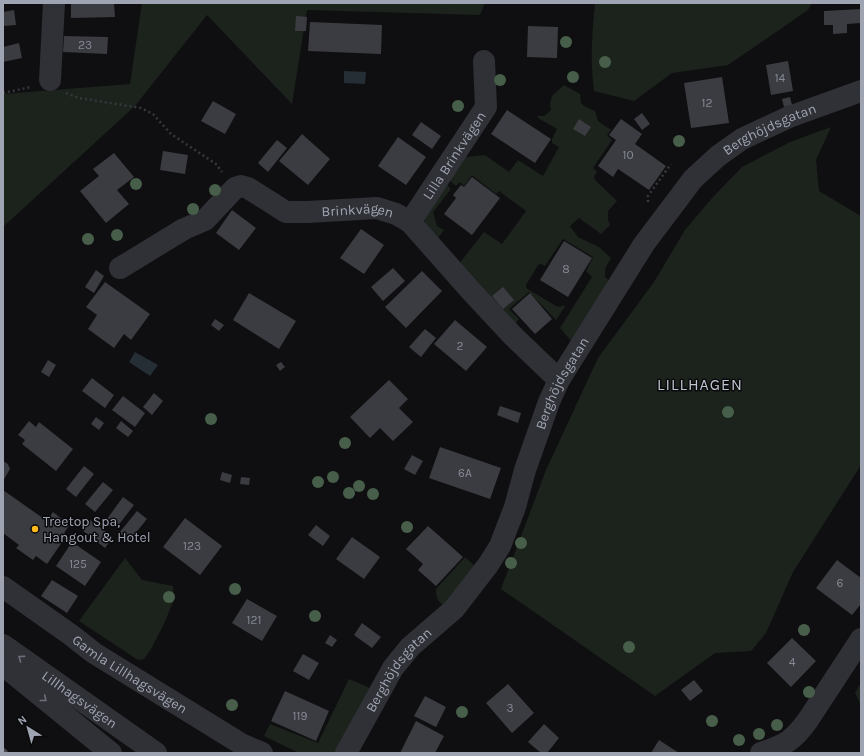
<svg xmlns="http://www.w3.org/2000/svg" width="864" height="756" font-family="Karla,sans-serif">
	<rect width="100%" height="100%" fill="#0f0f11"/>
	<path fill="#1b231c" d="M142,3H485L480,15L307,10L292,104L207,15L135,106L3,227V94L130,84Z
		M595,3H812L808,10L728,65L672,73L634,101L594,91C590,61 592,33 595,3Z
		M564,85L580,94L581,103L584,106L595,111L598,121L611,130L607,135L612,140L593,168L597,172L594,176L595,180L617,201L608,211V220L610,225L601,234L579,218L570,226L578,237L599,247L611,258L605,269V277L610,281L571,341L560,328L592,277L586,271L593,257L563,239L545,266L541,264L538,265L526,285V288L556,306L561,307L563,305L565,307L564,308L556,320L529,292L509,309L519,319L513,327L458,265L484,232L502,244L526,211L499,191L496,194L472,175L464,186L460,182L456,186L449,180L466,157L485,155L509,172L518,160L543,176L559,147L552,143V139L557,129L538,118V116H544L551,110L550,103L552,96Z
		M831,127L816,160L819,191L861,216V465L793,572L766,633L751,651L715,653L655,696L501,589L546,470L598,358L654,282L685,230L713,197L742,167L790,142Z
		M446,184L451,189L433,212L437,226L444,230L438,238L424,229L425,213Z
		M465,557L476,567L447,602L443,605C437,601 436,596 436,589Z
		M125,558L142,580L173,586L174,600L163,626L151,649L144,659L138,660L79,621Z
		M349,679L370,688L336,753H299L264,736L270,724L318,743Z
		M861,682V705L855,693Z"/>
	<path fill="#252d35" d="M344,71L366,72L365,84L344,83Z
		M135,352L158,365L150,376L129,362Z"/>
	<path fill="#3b3c41" d="M71,3H114L115,17L71,18Z
		M861,9V23L847,24V33L833,34V25H824V11Z
		M14,10L16,25L3,26V12Z
		M296,16L307,17L306,31H295Z
		M310,22L382,25L381,54L308,51Z
		M528,26L558,27L557,58L527,57Z
		M64,36L108,37L107,54L63,52Z
		M19,43L22,58L3,62V47Z
		M788,61L793,91L771,95L766,65Z
		M722,77L729,123L691,128L684,83Z
		M790,97L792,105L784,107L782,99Z
		M213,101L236,114L225,134L201,121Z
		M507,110L551,139L535,163L491,134Z
		M642,113L650,124L642,130L634,119Z
		M579,119L591,127L585,136L573,129Z
		M621,119L642,134L635,144L666,166L649,190L618,169L613,177L598,166L616,140L609,135Z
		M421,122L441,136L432,149L412,135Z
		M302,134L330,159L308,185L279,161Z
		M398,137L426,157L406,185L378,166Z
		M277,140L287,148L268,172L258,163Z
		M163,151L188,155L185,174L160,170Z
		M114,153L134,177L117,190L129,204L106,223L80,191L99,176L93,169Z
		M472,177L500,198L472,235L444,214L456,198L453,195L461,185L464,187Z
		M232,210L256,228L239,250L216,233Z
		M361,229L384,245L364,274L340,258Z
		M564,241L592,258L568,297L540,280Z
		M393,268L405,281L383,301L371,287Z
		M96,270L104,276L94,293L85,287Z
		M422,271L442,291L406,328L385,307Z
		M105,282L150,314L131,340L124,334L114,348L88,329L97,315L86,307Z
		M503,287L514,300L503,309L492,296Z
		M249,293L296,321L279,349L233,320Z
		M530,293L552,319L535,334L512,309Z
		M215,319L224,325L219,331L211,325Z
		M455,320L487,347L466,371L434,344Z
		M425,329L436,338L421,357L409,347Z
		M48,360L56,365L49,377L41,372Z
		M281,362L285,367L280,371L276,365Z
		M92,378L114,395L105,408L82,391Z
		M389,380L408,399L399,408L413,422L393,441L380,428L370,438L350,417Z
		M154,393L163,401L152,415L143,407Z
		M123,396L145,413L135,427L112,410Z
		M500,406L521,413L518,423L497,415Z
		M96,417L104,423L99,430L91,424Z
		M29,421L36,427L39,422L73,449L56,471L22,444L25,440L18,435Z
		M121,421L133,431L128,437L116,428Z
		M440,447L501,468L490,499L429,478Z
		M412,455L423,461L415,475L404,469Z
		M3,461L8,464L10,469L3,481Z
		M84,466L94,474L76,497L66,489Z
		M222,472L232,475L230,483L220,480Z
		M241,477L250,478L249,485L240,484Z
		M103,482L113,490L95,512L85,504Z
		M3,490L47,521L53,512L62,519L61,521L69,526L64,533L67,535L47,564L36,556L33,560L16,548L19,545L3,533Z
		M123,497L134,505L117,527L107,519Z
		M137,511L147,519L129,541L119,533Z
		M185,518L222,546L200,575L163,547Z
		M90,520L113,537L105,548L82,530Z
		M316,525L330,536L323,546L308,535Z
		M428,526L463,557L436,586L418,570L423,564L406,549Z
		M352,537L380,557L364,579L336,559Z
		M72,542L101,562L85,586L56,566Z
		M837,560L861,578V604L852,615L816,588Z
		M52,580L78,596L67,613L41,596Z
		M247,599L277,616L262,641L232,623Z
		M362,623L381,637L372,648L354,635Z
		M330,635L337,640L332,647L325,643Z
		M792,638L816,661L791,687L767,663Z
		M303,654L319,663L309,680L293,671Z
		M694,680L703,691L690,701L681,690Z
		M508,684L534,713L512,733L486,703Z
		M285,691L329,711L316,741L271,721Z
		M425,696L446,707L436,727L414,716Z
		M416,721L444,736L435,753H400Z
		M544,724L559,738L547,753H541L528,742Z
		M659,740L679,753H651Z"/>
	<g fill="none" stroke-linecap="round" stroke-linejoin="round">
		<path stroke="#36383d" stroke-width="2.5" stroke-dasharray="2 3" stroke-linecap="butt" d="M3,93L31,87
			M66,93L79,98L141,108L153,114L171,134L216,164L222,172
			M648,202V196L671,164"/>
		<g stroke="#303136" stroke-width="22">
			<path d="M50,80L54,3"/>
			<path id="s1" d="M410,222L486,107L484,61"/>
			<path id="s2" d="M120,268L184,229L205,220L235,188L241,186L248,188L286,212H308L377,208L396,214L410,222L471,291L513,336L559,380"/>
			<path id="s3" d="M3,587L71,635L94,653L243,745L262,753"/>
			<path id="s4" d="M3,645L156,753"/>
			<path d="M3,665L111,753"/>
			<path id="s5" d="M346,753L393,668L410,647L454,609L488,565L500,546L515,507L525,470L549,402L559,380L644,244L693,179L718,156L742,139L789,117L861,91"/>
			<path d="M761,753C785,745 793,741 808,720L861,639"/>
		</g>
		<path stroke="#47484f" stroke-width="3" stroke-dasharray="5 4" stroke-linecap="butt" d="M3,749L8,753"/>
	</g>
	<g fill="#475f4a">
		<circle cx="566" cy="42" r="6"/>
		<circle cx="605" cy="62" r="6"/>
		<circle cx="573" cy="77" r="6"/>
		<circle cx="500" cy="80" r="6"/>
		<circle cx="458" cy="106" r="6"/>
		<circle cx="679" cy="141" r="6"/>
		<circle cx="136" cy="184" r="6"/>
		<circle cx="215" cy="190" r="6"/>
		<circle cx="193" cy="209" r="6"/>
		<circle cx="117" cy="235" r="6"/>
		<circle cx="88" cy="239" r="6"/>
		<circle cx="728" cy="412" r="6"/>
		<circle cx="211" cy="419" r="6"/>
		<circle cx="345" cy="443" r="6"/>
		<circle cx="333" cy="477" r="6"/>
		<circle cx="318" cy="482" r="6"/>
		<circle cx="359" cy="486" r="6"/>
		<circle cx="349" cy="493" r="6"/>
		<circle cx="373" cy="494" r="6"/>
		<circle cx="407" cy="527" r="6"/>
		<circle cx="521" cy="543" r="6"/>
		<circle cx="511" cy="563" r="6"/>
		<circle cx="235" cy="589" r="6"/>
		<circle cx="169" cy="597" r="6"/>
		<circle cx="315" cy="616" r="6"/>
		<circle cx="804" cy="630" r="6"/>
		<circle cx="629" cy="647" r="6"/>
		<circle cx="809" cy="692" r="6"/>
		<circle cx="232" cy="705" r="6"/>
		<circle cx="462" cy="712" r="6"/>
		<circle cx="712" cy="721" r="6"/>
		<circle cx="777" cy="725" r="6"/>
		<circle cx="759" cy="734" r="6"/>
		<circle cx="739" cy="740" r="6"/>
	</g>
	<defs><path id="oneway-chevron" d="M-2-3.5L2.5 0L-2 3.5" fill="none" stroke-width="1.6" stroke-linecap="round" stroke-linejoin="round"/></defs>
	<g stroke="#6d707b">
		<use href="#oneway-chevron" transform="translate(21 658) rotate(-144)"/>
		<use href="#oneway-chevron" transform="translate(44 699) rotate(39)"/>
	</g>
	<circle fill="#ffb919" stroke="#0a0a0c" stroke-width="1.5" cx="35" cy="529" r="4"/>
	<g text-anchor="middle" dominant-baseline="central" stroke-width="3" stroke-linejoin="round" paint-order="stroke">
		<g font-size="12" fill="#868a96">
			<text x="85" y="45">23</text>
			<text x="780" y="78">14</text>
			<text x="707" y="103">12</text>
			<text x="628" y="155">10</text>
			<text x="566" y="269">8</text>
			<text x="460" y="346">2</text>
			<text x="465" y="473">6A</text>
			<text x="192" y="546">123</text>
			<text x="78" y="564">125</text>
			<text x="840" y="583">6</text>
			<text x="254" y="620">121</text>
			<text x="792" y="662">4</text>
			<text x="510" y="708">3</text>
			<text x="300" y="716">119</text>
		</g>
		<g font-size="14" fill="#9fa4b3" stroke="#0a0a0c">
			<text stroke="none"><textPath href="#s5" startOffset="771">Berghöjdsgatan</textPath></text>
			<text stroke="none"><textPath href="#s1" startOffset="80">Lilla Brinkvägen</textPath></text>
			<text stroke="none"><textPath href="#s2" startOffset="272">Brinkvägen</textPath></text>
			<text stroke="none"><textPath href="#s5" startOffset="435">Berghöjdsgatan</textPath></text>
			<text stroke="none"><textPath href="#s5" startOffset="99">Berghöjdsgatan</textPath></text>
			<text stroke="none"><textPath href="#s3" startOffset="154">Gamla Lillhagsvägen</textPath></text>
			<text stroke="none"><textPath href="#s4" startOffset="94">Lillhagsvägen</textPath></text>
		</g>
		<g font-size="14" fill="#9fa4b3" stroke="#0a0a0c" text-anchor="start">
			<text x="43" y="521">Treetop Spa,<tspan x="43" dy="16">Hangout &amp; Hotel</tspan></text>
		</g>
		<g font-size="16" letter-spacing="1" fill="#c0c4cf" stroke="#0a0a0c">
			<text x="700" y="384">LILLHAGEN</text>
		</g>
	</g>
	<rect width="864" height="756" fill="none" stroke="#9fa4b3" stroke-width="8"/>
	<g transform="translate(28 728) rotate(323)" stroke="#0a0a0c" stroke-width="3" paint-order="stroke">
	<path d="M0-3L7 15L0 10L-7 15Z" fill="#9fa4b3"/>
	<text y="-6" font-size="11" font-weight="bold" text-anchor="middle" fill="#9fa4b3">N</text>
	</g>
</svg>
